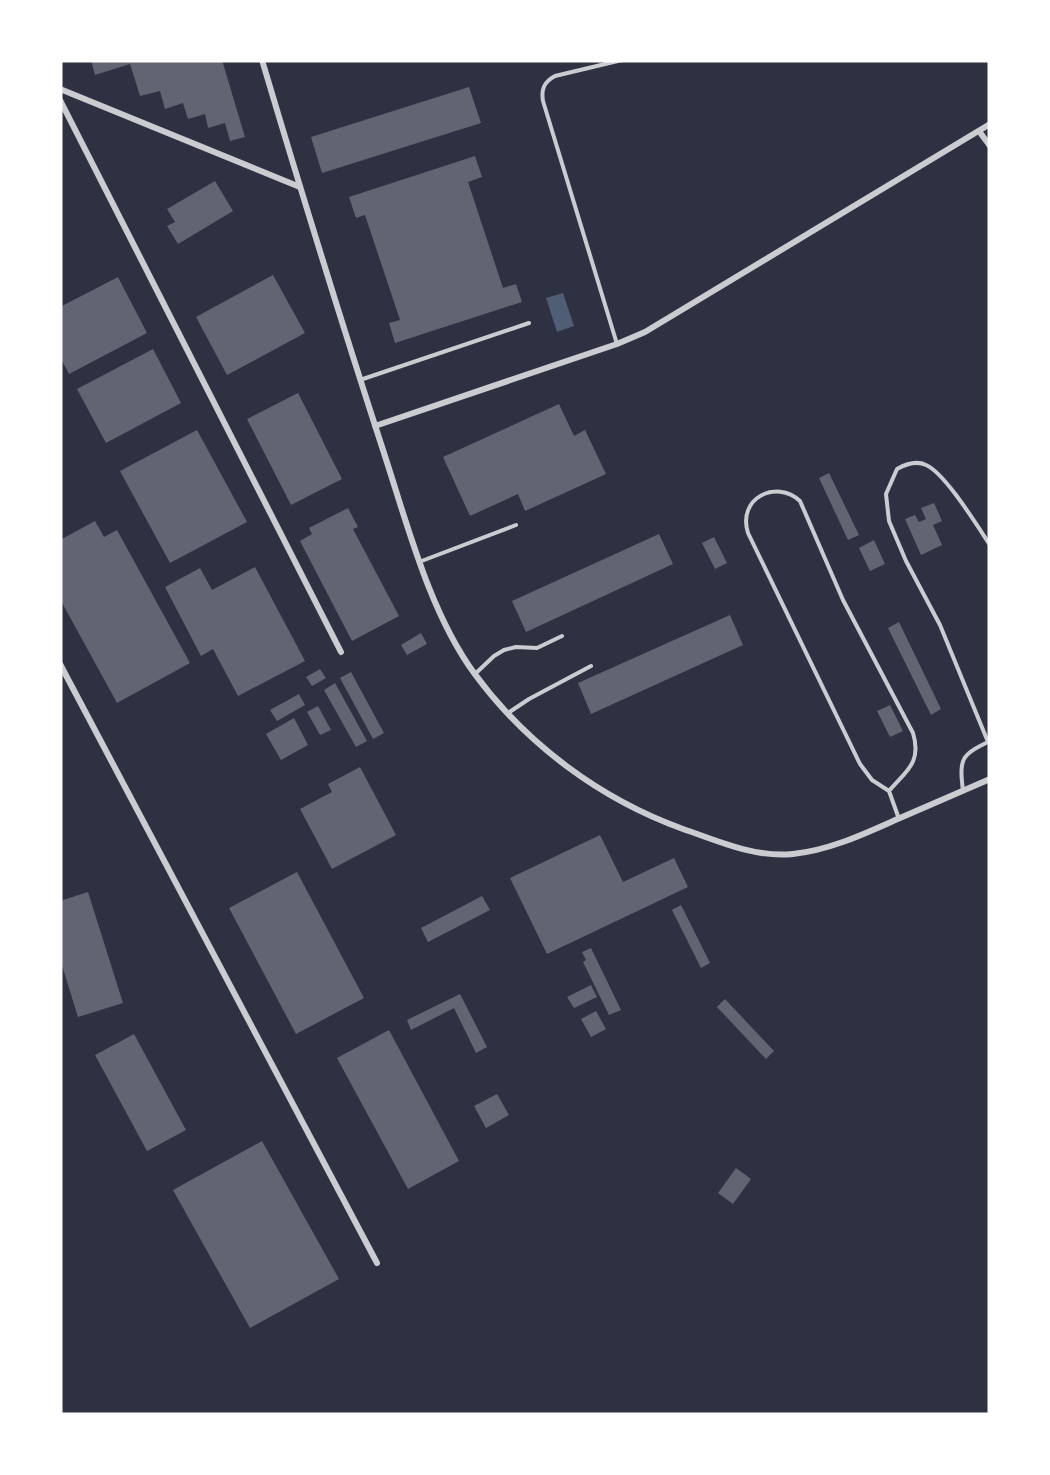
<svg xmlns="http://www.w3.org/2000/svg" width="1050" height="1475" font-family="'Asap Condensed',sans-serif">
	<rect width="100%" height="100%" fill="#2d3142"/>
	<path fill="#4f5d75" d="M563,293L574,326L557,332L546,298Z"/>
	<path fill="#626471" d="M91,60H222L245,137L230,141L225,123L208,128L205,114L188,119L183,103L165,109L160,91L140,96L130,64L95,75Z
		M469,87L481,123L322,173L311,137Z
		M475,156L482,177L468,182L503,288L516,284L522,302L395,343L389,323L400,320L365,215L356,218L349,197Z
		M215,181L233,211L178,244L167,226L175,222L167,209Z
		M273,275L305,333L227,375L196,317Z
		M118,277L147,333L69,374L60,357V307Z
		M153,349L181,403L106,443L77,389Z
		M298,393L342,479L291,505L247,419Z
		M559,404L574,436L585,430L606,474L525,511L518,494L470,516L443,457Z
		M197,430L247,522L170,563L120,471Z
		M829,473L859,535L848,540L819,478Z
		M934,503L942,521L933,525L942,545L921,555L905,519L915,515L919,522L926,519L921,508Z
		M348,508L358,527L353,529L399,616L352,641L300,541L312,534L309,528Z
		M95,521L104,537L117,530L190,663L117,703L60,599V540Z
		M659,534L673,564L526,632L512,601Z
		M714,537L727,563L715,569L702,543Z
		M874,540L885,564L870,571L859,548Z
		M255,567L305,661L238,696L213,649L201,656L165,587L200,568L212,590Z
		M730,615L743,645L591,714L578,683Z
		M899,622L941,709L931,715L888,628Z
		M421,633L427,644L407,655L401,645Z
		M320,669L326,678L312,686L306,677Z
		M351,672L384,733L373,739L340,678Z
		M335,683L367,741L356,747L324,690Z
		M299,694L305,705L277,721L270,710Z
		M890,705L903,731L890,737L877,711Z
		M318,706L331,730L320,735L307,712Z
		M294,718L308,745L281,760L266,734Z
		M360,767L396,835L332,869L300,809L332,792L328,784Z
		M600,835L623,882L674,858L688,887L547,954L510,878Z
		M297,872L364,998L296,1034L229,908Z
		M88,892L123,1003L78,1017L60,959V901Z
		M482,896L490,910L428,942L421,928Z
		M681,905L710,963L701,968L672,910Z
		M591,948L621,1010L609,1015L583,962L586,960L582,952Z
		M591,985L597,997L574,1008L567,997Z
		M460,994L487,1047L476,1053L454,1008L411,1030L407,1020Z
		M725,999L774,1051L766,1059L717,1007Z
		M596,1011L606,1029L591,1037L581,1019Z
		M389,1030L459,1161L408,1189L337,1058Z
		M134,1034L186,1130L147,1151L95,1055Z
		M497,1094L509,1115L486,1128L474,1106Z
		M262,1141L339,1279L250,1328L173,1190Z
		M736,1168L751,1179L733,1204L718,1193Z"/>
	<g fill="none" stroke-linecap="round" stroke-linejoin="round">
		<path stroke="#caccd0" stroke-width="4" d="M617,344L543,101C541,89 544,82 555,76L622,60
			M360,380L529,323
			M419,562L516,525
			M475,674L494,656L504,650L516,647L537,648L562,636
			M508,713L529,699L591,666
			M988,742L940,625L906,561L889,521L886,494L897,469C906,464 916,460 926,465C945,473 978,527 990,545
			M889,791L872,780L860,764L748,533C737,498 776,479 800,501L843,600L913,733C922,763 906,771 889,791L899,819
			M963,791C959,758 961,755 990,741"/>
		<path stroke="#caccd0" stroke-width="6" d="M262,60C301,191 341,321 383,450C407,523 429,611 474,673C526,744 600,799 683,829C718,841 755,858 793,854C831,850 866,833 900,818C930,805 960,792 990,779
			M60,89L300,187
			M60,100L341,652
			M979,131L990,146
			M375,426L617,344L645,332L990,124
			M60,664L377,1263"/>
	</g>
	<rect width="1050" height="1475" fill="none" stroke="#ffffff" stroke-width="125"/>
</svg>
